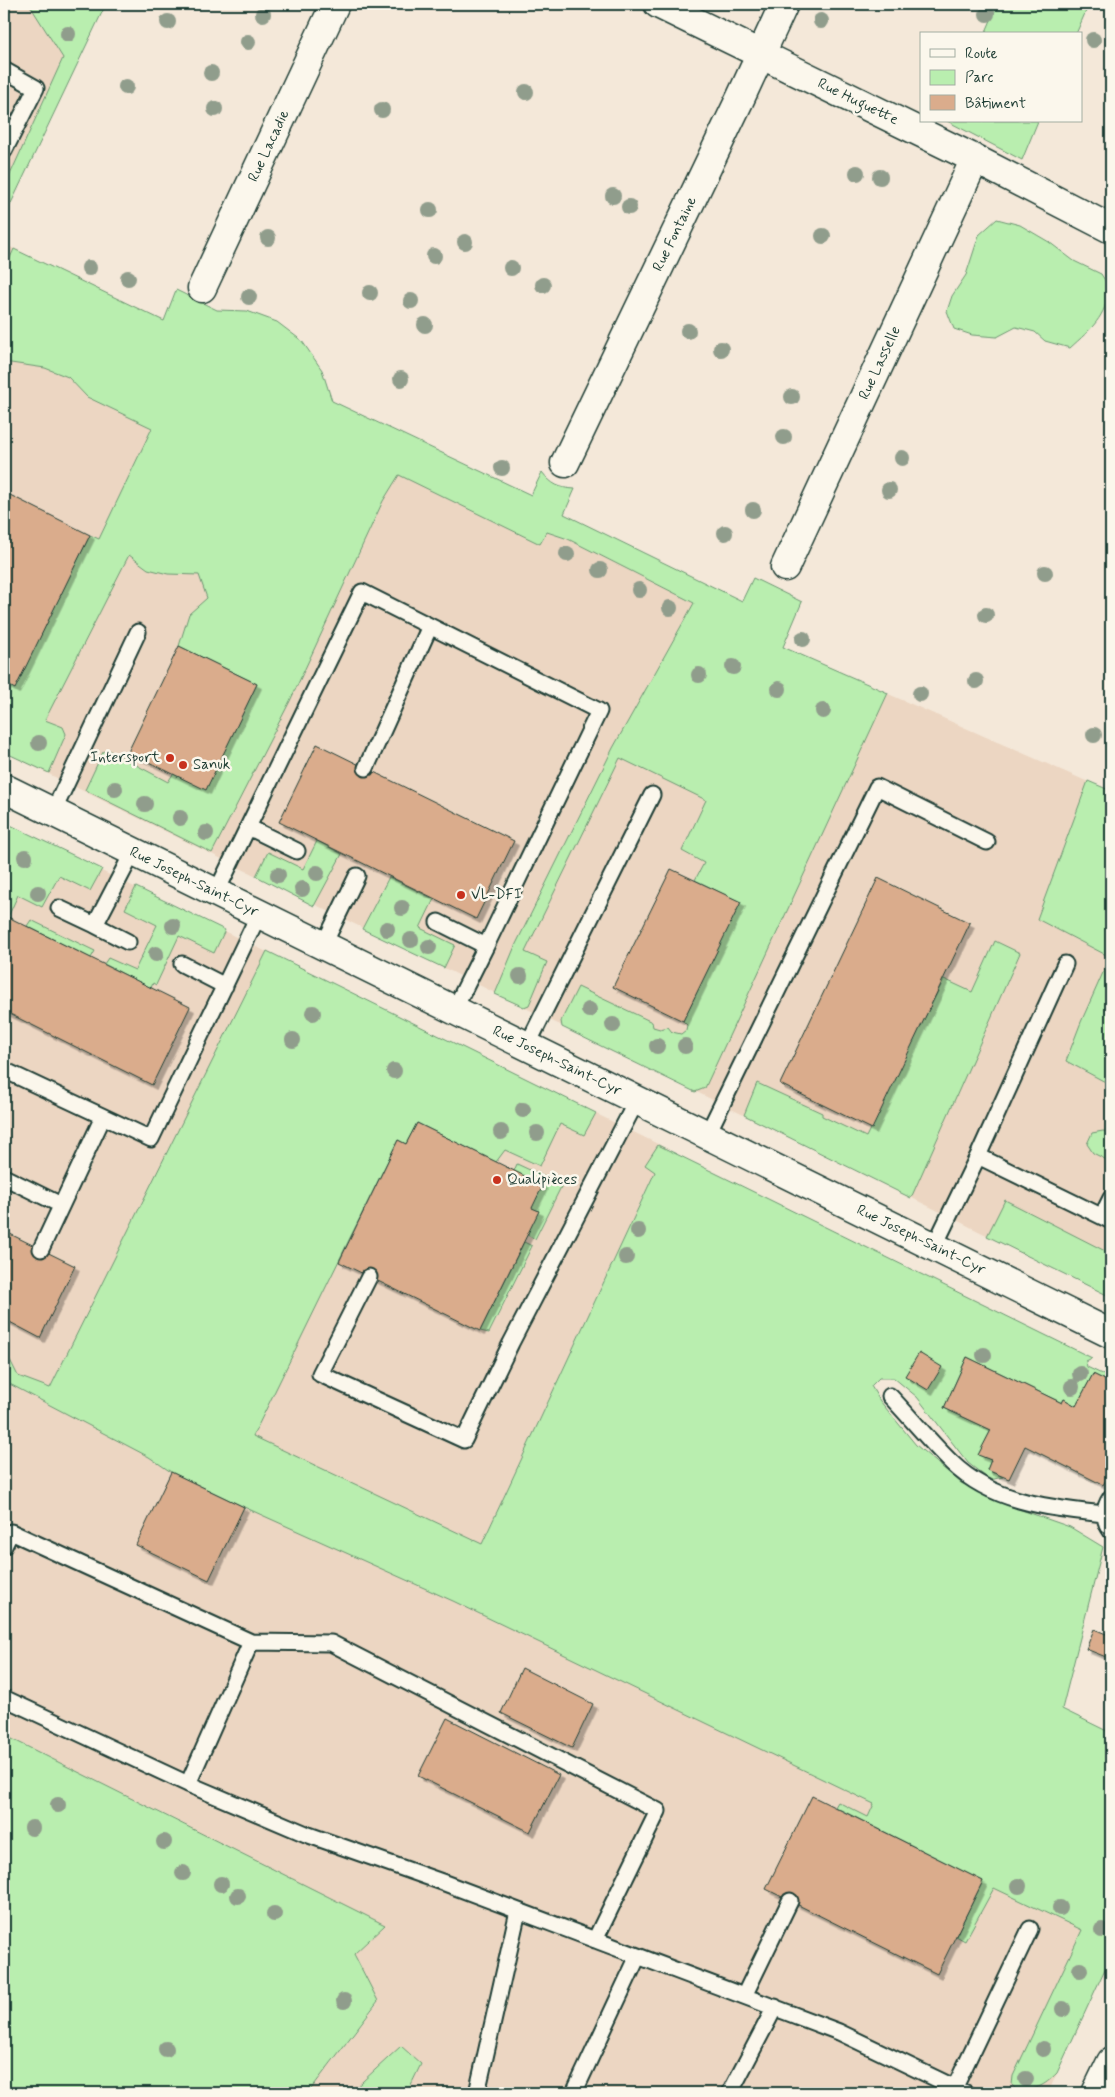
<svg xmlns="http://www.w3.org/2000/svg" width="1115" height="2097" font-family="Mynerve,sans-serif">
	<defs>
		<filter id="shadow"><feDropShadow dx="4.5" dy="4.5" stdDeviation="0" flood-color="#0004"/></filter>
	</defs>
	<rect width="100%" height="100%" fill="#f4e8d9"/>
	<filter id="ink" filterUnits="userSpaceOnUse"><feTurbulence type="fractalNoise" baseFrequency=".02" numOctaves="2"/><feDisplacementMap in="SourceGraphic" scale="10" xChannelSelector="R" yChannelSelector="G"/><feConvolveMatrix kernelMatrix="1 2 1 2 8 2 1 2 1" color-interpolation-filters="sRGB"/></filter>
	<g filter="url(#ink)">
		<path fill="#ecd6c2" d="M4,4H58L94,27L4,218Z
			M4,244L165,321L547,532L568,539L782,647L1111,792V1297L886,1185L4,752Z
			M4,823L668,1149L655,1172L482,1544L453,1601L1111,1913V1956L1048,2093H407L421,2064L401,2047L350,2093H308L378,2002L354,1954L384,1925L4,1735Z"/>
		<path fill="#b9eeaf" stroke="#6c9672" d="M29,4H106L4,218V188L63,58Z
			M998,4H1089L1076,34H985Z
			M947,121H1038L1022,160Z
			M997,219L1020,225L1049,242L1074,261L1101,274L1110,288C1105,318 1092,328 1070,348L1045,341L1035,332L1016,327L997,337L972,335L954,329L947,311L952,296L966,275L979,235Z
			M14,249L164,321L176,290L217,310L247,311L277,322L302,341L322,370L332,401L531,495L542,472C552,485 559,488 575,489L564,514L742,601L753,578L802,602L783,647L888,693L705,1088L695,1092L562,1027L561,1021L578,987L652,1022L653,1027L660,1029L668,1027L672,1032L681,1034L686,1030L687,1025L683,1021L740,902L695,880L704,863L682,851L706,800L620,758L525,952L547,962L529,1005L524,1007L495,994L515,946L613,748L694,603L568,539L547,532L540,544L399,475L383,501L290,701L212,853L85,790L103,752L108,750L168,782L173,774L206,789L257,684L179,646L189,614L207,598L199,575L168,574L148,569L129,555L45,720L63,727L66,734L49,773L4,752V683L15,688L90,535L99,539L152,428L87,397L68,377L45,368L4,362V271Z
			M1088,781L1109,790L1111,785V1085L1066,1061L1081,1022L1110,957L1037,919Z
			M4,822L102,869L90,891L59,876L42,907L18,895L8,917L4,915Z
			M317,841L342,854L314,906L256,876L268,852L303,869Z
			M389,877L434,899L420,928L455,945L444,968L362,929Z
			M136,887L225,930L214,953L179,936L156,985L153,983L151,988L104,964L108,958L135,970L157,925L125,909Z
			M31,920L95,951L91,958L27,926Z
			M995,941L1020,953L911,1198L744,1115L757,1083L822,1113V1116L866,1137L944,979L972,992Z
			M267,951L596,1113L584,1135L560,1124L540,1166L505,1150L496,1162L417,1123L406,1144L398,1140L253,1436L482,1544L655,1172L645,1165L658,1145L1092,1358L1086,1361L1087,1367L1106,1376L1110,1365L1111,1366V1383L1093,1374L1076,1406L1064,1399L1062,1403L967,1357L944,1408L991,1430L979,1455L991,1460L987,1470L1003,1477L990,1480L968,1463L917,1397L894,1378H879L871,1386L880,1401L916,1445L961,1483L1010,1506L1070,1527L1103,1547L1062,1709L1111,1733V1956L1057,2073C1043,2087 1036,2090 1017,2090L1012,2085L1013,2076L1082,1930L994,1888L965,1941L956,1936L983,1881L835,1807L838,1802L868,1817L874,1804L453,1601L244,1507L171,1472L149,1457L4,1381V1356L10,1360L18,1376L50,1388Z
			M1103,1131L1111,1132V1162L1093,1153L1087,1144L1092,1133Z
			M517,1164L562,1185L535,1239L527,1235L538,1211L532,1208L514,1171Z
			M1005,1200L1111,1254V1297L987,1236Z
			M524,1242L532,1246L489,1333L480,1331Z
			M4,1735L385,1925L354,1954L378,2001L308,2093H4Z
			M401,2046L421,2064L407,2093H350Z"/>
		<path fill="#daac8c" stroke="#1f3d34" filter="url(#shadow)" d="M4,492L90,535L15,689L4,683Z
			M179,646L257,684L206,790L128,752Z
			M317,744L514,841L476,919L279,822Z
			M671,869L741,902L683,1021L613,987Z
			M878,878L970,923L872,1129L780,1084Z
			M4,915L190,1007L152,1085L4,1011Z
			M417,1123L543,1185L532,1208L539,1211L480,1331L339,1262L398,1140L406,1144Z
			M4,1231L75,1266L40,1338L4,1319Z
			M919,1353L942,1367L928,1390L905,1376Z
			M967,1357L1062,1403L1064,1399L1076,1406L1093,1374L1111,1383V1471L1103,1485L1025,1446L1009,1479L987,1470L991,1460L978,1455L991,1430L944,1408Z
			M171,1472L244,1507L209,1580L136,1545Z
			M1094,1629L1111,1636V1659L1086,1649Z
			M522,1668L593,1704L572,1748L501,1713Z
			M447,1718L559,1775L530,1832L418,1776Z
			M812,1796L983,1881L937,1974L766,1889Z"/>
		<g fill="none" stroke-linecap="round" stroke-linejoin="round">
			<defs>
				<path id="service" d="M4,70L36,88L4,151
					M366,768L430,626
					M53,812L138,632
					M248,827L362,592L599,711L486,946
					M216,893L248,827L297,851
					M59,908L95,925
					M438,922L486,946L454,1010
					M128,942L95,925L133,852
					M323,946L357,876
					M182,964L225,986
					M527,1046L652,795
					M4,1070L151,1139L259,914
					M707,1135L877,787L987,842
					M978,1156L1065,964
					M4,1177L61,1205
					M1102,1216L1111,1198
					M934,1247L978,1156L1111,1221
					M41,1249L103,1117
					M369,1277L320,1374L464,1440L511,1343L637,1100
					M890,1396C911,1418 930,1442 952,1463C993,1503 1051,1508 1104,1514
					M1111,1497C1103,1508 1103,1520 1111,1531
					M4,1546L11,1532L251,1642L188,1784
					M251,1642L331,1643L658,1811L595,1940
					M4,1698L188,1784L306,1834L442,1882L839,2032L966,2093
					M744,1996L790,1901
					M955,2087L1030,1929
					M477,2093L518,1911
					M574,2093L638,1956
					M730,2093L775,2007"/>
				<path id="minor" d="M658,4L975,159L1111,229
					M202,288L335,4
					M565,463L740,99L784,4
					M785,567L975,159
					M4,788L1111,1334"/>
				<path id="secondary" d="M1096,2093L1111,2062"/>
			</defs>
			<use href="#service" stroke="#1f3d34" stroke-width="19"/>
			<use href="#minor" stroke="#1f3d34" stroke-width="31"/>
			<use href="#secondary" stroke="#1f3d34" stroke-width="31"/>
			<use href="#service" stroke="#fbf7ec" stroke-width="15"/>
			<use href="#minor" stroke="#fbf7ec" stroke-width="28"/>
			<use href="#secondary" stroke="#fbf7ec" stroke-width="28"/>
		</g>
		<g fill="#909d8c">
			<circle cx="263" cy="14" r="8"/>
			<circle cx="987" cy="14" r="8"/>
			<circle cx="821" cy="21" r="8"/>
			<circle cx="168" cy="22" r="8"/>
			<circle cx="68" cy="34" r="8"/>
			<circle cx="1093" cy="40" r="8"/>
			<circle cx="248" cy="42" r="8"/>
			<circle cx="211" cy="73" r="8"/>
			<circle cx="126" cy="87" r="8"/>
			<circle cx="526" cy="92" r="8"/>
			<circle cx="215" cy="109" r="8"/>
			<circle cx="382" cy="110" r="8"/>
			<circle cx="857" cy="173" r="8"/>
			<circle cx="880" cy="177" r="8"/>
			<circle cx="613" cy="196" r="8"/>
			<circle cx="629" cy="207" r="8"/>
			<circle cx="430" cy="210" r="8"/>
			<circle cx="823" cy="236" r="8"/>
			<circle cx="268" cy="238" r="8"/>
			<circle cx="465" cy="242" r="8"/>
			<circle cx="434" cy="256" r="8"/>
			<circle cx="89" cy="268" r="8"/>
			<circle cx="511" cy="268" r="8"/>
			<circle cx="128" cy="278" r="8"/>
			<circle cx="543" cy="285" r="8"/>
			<circle cx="370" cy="293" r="8"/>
			<circle cx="249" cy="297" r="8"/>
			<circle cx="411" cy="301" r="8"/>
			<circle cx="425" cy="325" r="8"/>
			<circle cx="688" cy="331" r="8"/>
			<circle cx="721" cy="349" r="8"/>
			<circle cx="401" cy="379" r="8"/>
			<circle cx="792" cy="397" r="8"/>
			<circle cx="784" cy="437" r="8"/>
			<circle cx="902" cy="458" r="8"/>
			<circle cx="502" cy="468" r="8"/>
			<circle cx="889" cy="490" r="8"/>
			<circle cx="753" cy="510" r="8"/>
			<circle cx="725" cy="533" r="8"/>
			<circle cx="567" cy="554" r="8"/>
			<circle cx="600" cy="570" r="8"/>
			<circle cx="1045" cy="573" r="8"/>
			<circle cx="639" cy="590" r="8"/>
			<circle cx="670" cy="608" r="8"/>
			<circle cx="986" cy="615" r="8"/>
			<circle cx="803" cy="639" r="8"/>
			<circle cx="733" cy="667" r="8"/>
			<circle cx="699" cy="675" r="8"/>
			<circle cx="976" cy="681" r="8"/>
			<circle cx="779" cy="689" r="8"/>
			<circle cx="920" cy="694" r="8"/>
			<circle cx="823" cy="711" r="8"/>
			<circle cx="1094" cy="735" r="8"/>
			<circle cx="39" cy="743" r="8"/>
			<circle cx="115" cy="789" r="8"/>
			<circle cx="145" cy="804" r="8"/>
			<circle cx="180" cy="818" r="8"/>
			<circle cx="206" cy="833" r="8"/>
			<circle cx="25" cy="857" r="8"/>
			<circle cx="317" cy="873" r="8"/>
			<circle cx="278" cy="875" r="8"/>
			<circle cx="302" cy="889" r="8"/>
			<circle cx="38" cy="893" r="8"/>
			<circle cx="402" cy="908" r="8"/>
			<circle cx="173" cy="926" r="8"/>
			<circle cx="387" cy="929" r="8"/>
			<circle cx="411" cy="940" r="8"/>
			<circle cx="429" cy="947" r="8"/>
			<circle cx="156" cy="954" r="8"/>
			<circle cx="520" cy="976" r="8"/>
			<circle cx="589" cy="1010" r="8"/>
			<circle cx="313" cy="1013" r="8"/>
			<circle cx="613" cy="1025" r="8"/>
			<circle cx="293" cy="1040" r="8"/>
			<circle cx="657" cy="1046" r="8"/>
			<circle cx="685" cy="1046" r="8"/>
			<circle cx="394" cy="1071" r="8"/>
			<circle cx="523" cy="1110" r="8"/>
			<circle cx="501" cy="1132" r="8"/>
			<circle cx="537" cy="1133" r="8"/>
			<circle cx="638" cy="1231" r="8"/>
			<circle cx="626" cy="1257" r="8"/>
			<circle cx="984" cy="1355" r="8"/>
			<circle cx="1080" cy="1374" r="8"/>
			<circle cx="1072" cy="1387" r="8"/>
			<circle cx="58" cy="1805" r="8"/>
			<circle cx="32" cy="1828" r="8"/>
			<circle cx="164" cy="1842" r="8"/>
			<circle cx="183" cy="1873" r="8"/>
			<circle cx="221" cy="1884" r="8"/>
			<circle cx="1019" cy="1886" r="8"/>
			<circle cx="238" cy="1896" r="8"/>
			<circle cx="1060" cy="1908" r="8"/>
			<circle cx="274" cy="1914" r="8"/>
			<circle cx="1102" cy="1930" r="8"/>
			<circle cx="1080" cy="1970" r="8"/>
			<circle cx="344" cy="2001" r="8"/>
			<circle cx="1063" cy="2009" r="8"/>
			<circle cx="166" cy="2049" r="8"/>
			<circle cx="1043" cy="2049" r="8"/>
			<circle cx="1026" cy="2079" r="8"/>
		</g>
	</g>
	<g fill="#c8321e" stroke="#fbf7ec" stroke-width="2">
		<circle cx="170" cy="758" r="5"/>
		<circle cx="183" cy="765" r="5"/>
		<circle cx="461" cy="895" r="5"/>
		<circle cx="497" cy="1180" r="5"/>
	</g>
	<g text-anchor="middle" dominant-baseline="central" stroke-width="5" stroke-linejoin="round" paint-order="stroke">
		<g font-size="15" fill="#1f3d34" stroke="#fbf7ec">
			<text transform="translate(858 102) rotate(26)">Rue Huguette</text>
			<text transform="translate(269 146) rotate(-65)">Rue Lacadie</text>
			<text transform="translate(675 234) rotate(-64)">Rue Fontaine</text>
			<text transform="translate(880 363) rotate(-65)">Rue Lasselle</text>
			<text transform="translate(194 882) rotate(26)">Rue Joseph-Saint-Cyr</text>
			<text transform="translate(557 1061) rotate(26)">Rue Joseph-Saint-Cyr</text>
			<text transform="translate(921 1240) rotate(26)">Rue Joseph-Saint-Cyr</text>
		</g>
		<g font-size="15" fill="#1f3d34" stroke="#fbf7ec" text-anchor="start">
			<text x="160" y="758" text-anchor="end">Intersport</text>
			<text x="193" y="765">Sanuk</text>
			<text x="471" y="895">VL-DFI</text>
			<text x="507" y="1180">Qualipièces</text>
		</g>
	</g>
	<rect width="1115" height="2097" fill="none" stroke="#fbf7ec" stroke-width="20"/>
	<rect x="10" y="10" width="1095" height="2077" fill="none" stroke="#1f3d34" stroke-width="2" filter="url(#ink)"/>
	<rect x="920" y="32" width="162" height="90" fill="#fbf7ec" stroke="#a3ada2"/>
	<rect x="930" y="49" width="25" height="8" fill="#fbf7ec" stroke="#a3ada2"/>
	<text x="965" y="58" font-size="15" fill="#1f3d34">Route</text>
	<rect x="930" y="70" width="25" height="15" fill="#b9eeaf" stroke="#a3ada2"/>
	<text x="965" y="82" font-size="15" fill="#1f3d34">Parc</text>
	<rect x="930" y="95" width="25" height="15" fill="#daac8c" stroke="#a3ada2"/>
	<text x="965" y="108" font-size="15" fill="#1f3d34">Bâtiment</text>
</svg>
